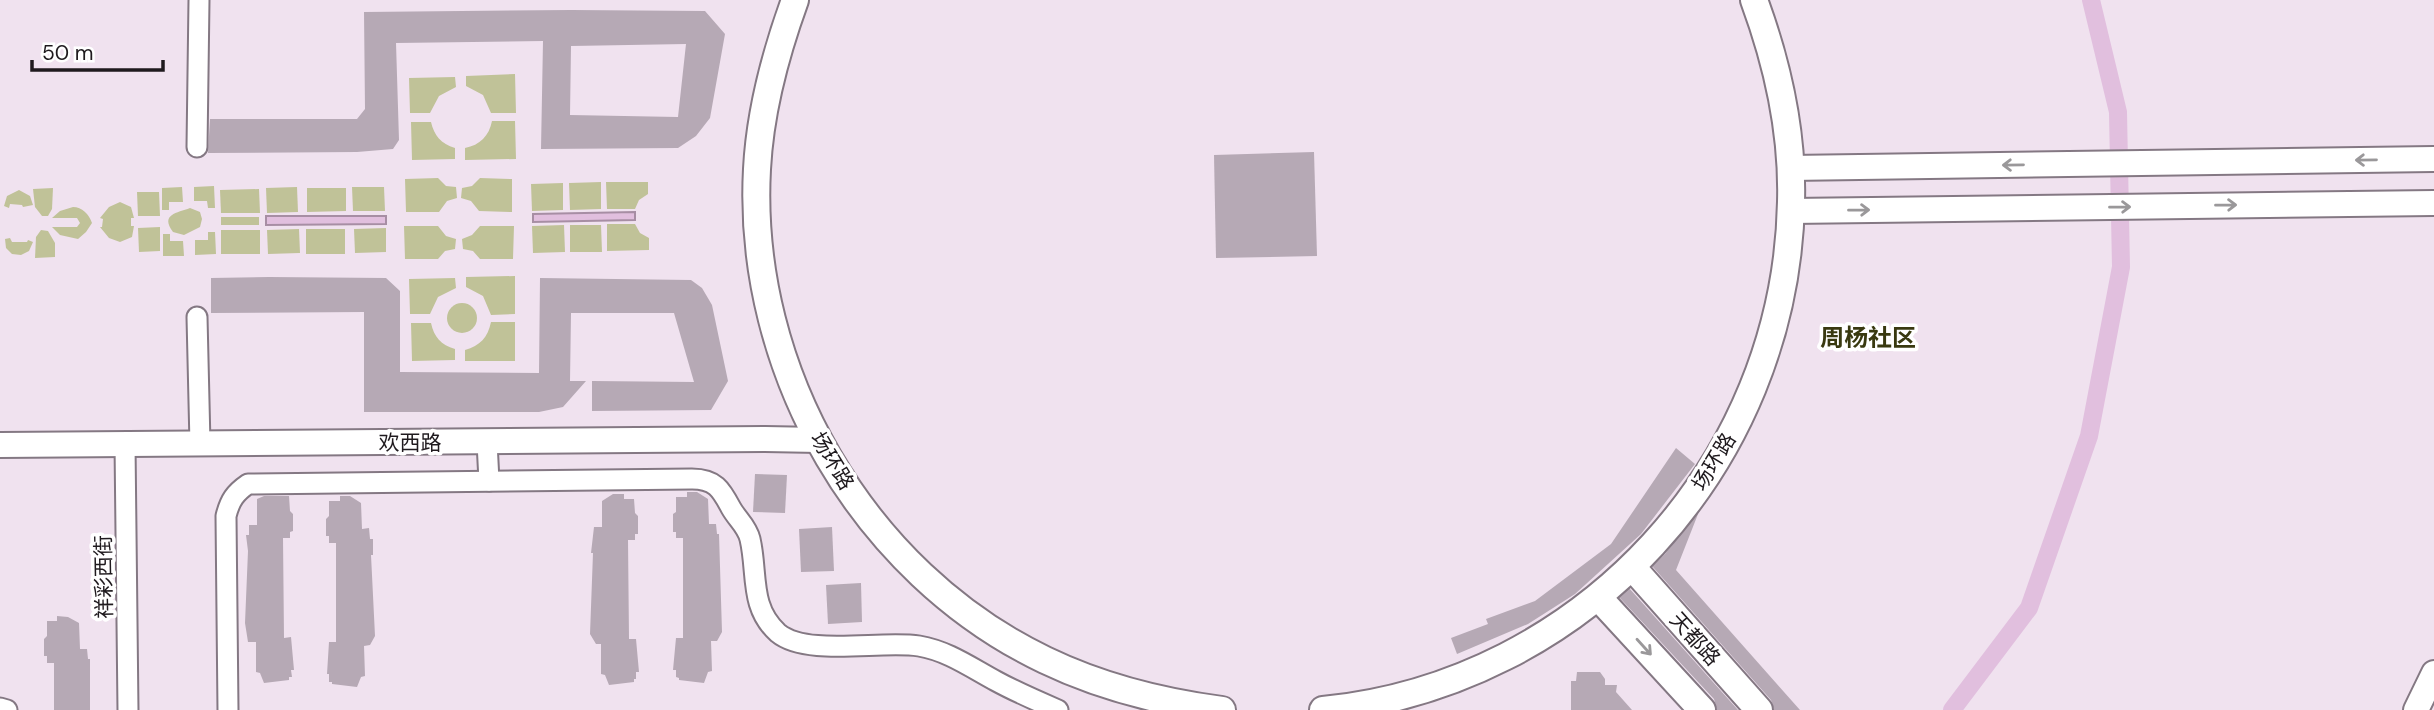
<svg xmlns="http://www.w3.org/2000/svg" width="2434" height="710" viewBox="0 0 2434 710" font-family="'DM Sans','Noto Sans SC',sans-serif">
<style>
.green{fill:#c0c298}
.water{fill:#e1bfde;stroke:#a78ea4;stroke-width:2}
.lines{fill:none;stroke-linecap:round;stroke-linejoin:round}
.canal{stroke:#e1bfde;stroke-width:18}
.building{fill:#b6a9b5;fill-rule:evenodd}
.minor-casing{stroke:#847883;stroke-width:23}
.tertiary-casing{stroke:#847883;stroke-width:28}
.secondary-casing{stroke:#847883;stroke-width:30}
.minor{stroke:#fff;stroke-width:19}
.tertiary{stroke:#fff;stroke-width:24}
.secondary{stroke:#fff;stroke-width:26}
.oneway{stroke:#9a989a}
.labels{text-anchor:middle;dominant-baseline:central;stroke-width:7;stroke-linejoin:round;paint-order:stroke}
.street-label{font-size:21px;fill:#1f1a1e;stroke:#fff}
.quarter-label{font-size:24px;font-weight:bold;fill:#393910;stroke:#fff}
</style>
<rect width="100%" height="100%" fill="#f0e2ef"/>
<g class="green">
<path d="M515,74L516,113H491L483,95L466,86V76Z"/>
<path d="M455,77L456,87L439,96L430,113H410L409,78Z"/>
<path d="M492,121H515L516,159L465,160V148C480,145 489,136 492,121Z"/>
<path d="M411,122H431C434,135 441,144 455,148V159L412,160Z"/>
<path d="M438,178L446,186L456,187L457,198L447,201L439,212H406L405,179Z"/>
<path d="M480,178L512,179V212L479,211L471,201L461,198L462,188L472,186Z"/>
<path d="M601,182V209L570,210L569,183Z"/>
<path d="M606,182H648V194L639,200L635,209H607Z"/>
<path d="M563,183V210L532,211L531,184Z"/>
<path d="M214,186L215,208H208L207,201H194V187Z"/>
<path d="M182,187L183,202H169V210H162V188Z"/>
<path d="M297,187L298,212L267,213L266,188Z"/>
<path d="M352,187H384L385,211H353Z"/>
<path d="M53,188L52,209L48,216H42L35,207L33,189Z"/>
<path d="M307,188H346V211L307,212Z"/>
<path d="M259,189L260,213H221L220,190Z"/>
<path d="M19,190L30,196L33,205L23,207L22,205L10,204L9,208L4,206L7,196Z"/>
<path d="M137,192H159L160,216H138Z"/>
<path d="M120,202L131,207L134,218H131V226H134L132,237L120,242L109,238L100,227H102L103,219L100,218L109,207Z"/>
<path d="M73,207C82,207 89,214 92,223L86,232L78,239L60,235L52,227H77L80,223L77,218H52L60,211Z"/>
<path d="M190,208L200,212L202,219L200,227L184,235L173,232C160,214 177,213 190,208Z"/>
<rect x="221" y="217" width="38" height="8"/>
<path d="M607,224H635L640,233L649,238V250L607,251Z"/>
<path d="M564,225L565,252L533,253L532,226Z"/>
<path d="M570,225H601L602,252H570Z"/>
<path d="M404,226H438L446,236L456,239L455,249L445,251L438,259H405Z"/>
<path d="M480,226H514L513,259H480L473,251L463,249L462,239L472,235Z"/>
<path d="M160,227V251L139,252L138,228Z"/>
<path d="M386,228V252L355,253L354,229Z"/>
<path d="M299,229L300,253L268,254L267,230Z"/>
<rect x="306" y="229" width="39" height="25"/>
<path d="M41,230L48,231L55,243V257L35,258L36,237Z"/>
<rect x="221" y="230" width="39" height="24"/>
<path d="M208,232H215L216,254L195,255V240H208Z"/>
<path d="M163,234H170V241H183L184,256H163Z"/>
<path d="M10,238L12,242H27L28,240L33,242L29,251L21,255L12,254L6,248L5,239Z"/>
<path d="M515,276V314L491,315L483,296L466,287V277Z"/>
<path d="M455,278L456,288L438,297L430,314H410L409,279Z"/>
<circle cx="462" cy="318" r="15"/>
<path d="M491,322H515V361H465V350C480,346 488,337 491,322Z"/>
<path d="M411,323H431C434,337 441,345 455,349V360L412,361Z"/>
</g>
<g class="water">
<path d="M635,212V220L533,222V214Z"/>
<path d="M266,216H386V224L266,225Z"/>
</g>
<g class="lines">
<path class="canal" d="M1952,710L2029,608L2089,436L2121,267L2118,112L2091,0"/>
</g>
<g class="building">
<path d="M571,10L705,11L725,34L710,118L696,136L678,148L541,149L543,41L396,43L399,140L393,149L357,152L208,153L210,119H357L365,109L364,12ZM686,44L678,117L570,115L571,46Z"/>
<path d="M1314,152L1317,256L1216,258L1214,155Z"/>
<path d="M269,277L386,278L400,291V372L539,373L540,278L691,280L702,288L712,305L728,381L711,410L592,411V381L694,382L674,313H571L570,381H586L563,407L539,412H364V312L211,313V278Z"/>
<path d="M1676,448L1695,464L1641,534L1575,594L1528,624L1457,654L1451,638L1488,624L1486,619L1535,601L1611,544Z"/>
<path d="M755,474L787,475L785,513L753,512Z"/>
<path d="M687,492H697L708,499L709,524H716L717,534H719L722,632L717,641H711L712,671L708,672L704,683L679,680V678L676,677V670H673L676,638H683V538H676V532H673V514L676,512V497H687Z"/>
<path d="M613,494H624V499H634L635,513L638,516V534H635V540H628L629,639H636L639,672H636V679H634V682L609,685L605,675L601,674V644H596L590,634L593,553H591L594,527H602V501Z"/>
<path d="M264,496H289L290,511L293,514V531L290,532V538H283L284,638L291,637L294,670H291L292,677H289V680L264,683L260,673L256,672V642H248L245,623L248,551L246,535H249V525H257V499Z"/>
<path d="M340,496H350L361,503L362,529L369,528L370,539H373V555H371L375,636L370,645L364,646L365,676L361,677L357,687L332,684V682H329V674H327L329,642H336V543H329V536H326V519L329,516V501H340Z"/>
<path d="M1700,509L1676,570L1800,710H1774L1771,700L1652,566L1665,554Z"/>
<path d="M832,527L834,571L801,572L799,529Z"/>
<path d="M861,583L862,622L828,624L826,585Z"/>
<path d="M1629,588L1738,710H1717L1714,699L1619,597Z"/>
<path d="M57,616L68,617L79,623L80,649H87L88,659H90V710H54V663H47V656H44V639L47,636V621H57Z"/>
<path d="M1577,672H1600L1605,679V685H1617L1616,692L1632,710H1571V681H1576Z"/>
</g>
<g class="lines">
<defs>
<g id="minor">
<path d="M197,147L199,0"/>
<path d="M197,317L200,444"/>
<path d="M487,442L489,481"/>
<path d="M125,444L128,710"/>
<path d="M0,708L7,710"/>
<path d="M228,710L226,516C230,500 235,493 248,484L692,479C715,479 721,489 731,508C737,519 747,526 750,539C758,573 749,607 778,633C807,657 881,640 919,646C948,651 970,667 996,681C1016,692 1037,701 1058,710"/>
</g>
<g id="tertiary">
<path d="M1790,168L2434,159"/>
<path d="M1791,211L2434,203"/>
<path d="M0,445L765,439L819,440"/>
<path d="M2416,710L2434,673"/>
</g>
<g id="secondary">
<path d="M795,0C775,55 760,110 757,169C746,371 863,573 1045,660C1101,687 1161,702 1222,710"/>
<path d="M1632,567L1759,710"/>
<path d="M1598,597L1702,710"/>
<path d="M1323,710C1584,684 1786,464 1791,202C1793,132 1778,65 1754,0"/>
</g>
</defs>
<use href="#minor" class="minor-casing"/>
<use href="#tertiary" class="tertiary-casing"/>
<use href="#secondary" class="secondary-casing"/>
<use href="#minor" class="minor"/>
<use href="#tertiary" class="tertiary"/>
<use href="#secondary" class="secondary"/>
</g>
<defs><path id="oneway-shaft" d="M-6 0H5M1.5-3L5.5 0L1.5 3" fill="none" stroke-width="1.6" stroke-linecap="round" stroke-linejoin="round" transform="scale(1.75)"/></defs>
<g class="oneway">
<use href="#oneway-shaft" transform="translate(2366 160) rotate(179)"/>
<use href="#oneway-shaft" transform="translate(2013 165) rotate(179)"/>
<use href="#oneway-shaft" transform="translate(2226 205) rotate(-1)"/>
<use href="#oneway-shaft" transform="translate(2120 207) rotate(-1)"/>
<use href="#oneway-shaft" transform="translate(1859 210) rotate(-1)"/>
<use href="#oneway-shaft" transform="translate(1644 647) rotate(48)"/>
</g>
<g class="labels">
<g class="street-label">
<text x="410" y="443">欢西路</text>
<text transform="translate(832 461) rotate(59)">场环路</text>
<text transform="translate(1714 462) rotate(-59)">场环路</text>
<text transform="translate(104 577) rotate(-91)">祥彩西街</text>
<text transform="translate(1695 639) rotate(48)">天都路</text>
</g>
<g class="quarter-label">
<text x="1868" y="337">周杨社区</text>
</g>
</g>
<path d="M32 60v10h131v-10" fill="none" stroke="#1f1a1e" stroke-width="3.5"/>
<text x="42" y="60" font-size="21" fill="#1f1a1e" stroke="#ffffff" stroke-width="5" paint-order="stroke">50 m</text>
</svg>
